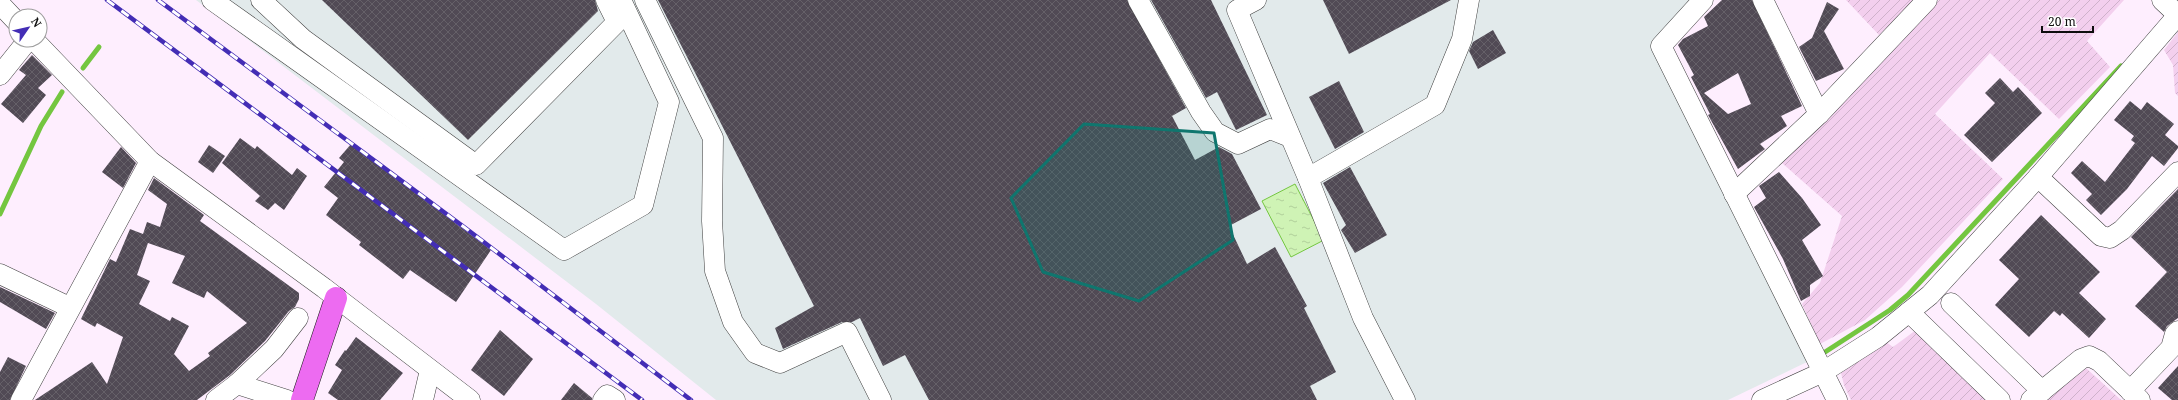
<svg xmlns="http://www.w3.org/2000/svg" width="2178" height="400" viewBox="0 0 2178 400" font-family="'Noto Serif',serif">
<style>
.industrial{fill:#e2eaeb}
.farmland{fill:url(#farmland-furrows)}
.water{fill:url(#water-ripples);stroke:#74c640}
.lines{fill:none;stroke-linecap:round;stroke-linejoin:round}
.stream{stroke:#74c640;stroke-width:5}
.building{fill:url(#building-cross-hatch);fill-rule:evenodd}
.minor-casing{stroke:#404040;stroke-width:21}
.major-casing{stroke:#1e1e1e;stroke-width:23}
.minor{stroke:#fff;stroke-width:20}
.major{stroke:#ed6bf1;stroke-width:22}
.rail-casing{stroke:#432db5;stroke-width:4.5}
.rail{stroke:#fff;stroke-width:3;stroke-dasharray:9;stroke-linecap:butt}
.marked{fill:#0f766e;fill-opacity:0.2;stroke:#0f766e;stroke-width:3;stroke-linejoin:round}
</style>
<defs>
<pattern id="farmland-furrows" width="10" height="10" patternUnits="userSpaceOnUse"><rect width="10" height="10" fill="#f3cfee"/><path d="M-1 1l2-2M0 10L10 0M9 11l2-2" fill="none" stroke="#cfb1cb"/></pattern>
<pattern id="water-ripples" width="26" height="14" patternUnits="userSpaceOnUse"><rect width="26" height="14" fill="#cff3b5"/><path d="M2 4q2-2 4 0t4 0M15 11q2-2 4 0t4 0" fill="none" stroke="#b1cf9a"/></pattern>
<pattern id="building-cross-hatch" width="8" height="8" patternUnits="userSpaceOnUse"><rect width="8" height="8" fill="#514a55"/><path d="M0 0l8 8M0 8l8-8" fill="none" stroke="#656068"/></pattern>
</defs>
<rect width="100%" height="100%" fill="#feeefe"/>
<path class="industrial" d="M196,0H1692L1655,43L1809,361L1728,400H716L596,304Z"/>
<g class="farmland">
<path d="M1846,0H1913L1879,35Z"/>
<path d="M1939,0H2124L2087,41L2110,67L2059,119L1990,53L1935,114L2003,179L1902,287L1865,320L1820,344L1802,304L1820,283L1842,216L1782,163Z"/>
<path d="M2178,32V96L2175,93L2173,65L2164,50Z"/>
<path d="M1916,330L1986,400H1851L1844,385L1841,373L1886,342L1893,347Z"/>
<path d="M2086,368L2121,400H2047L2056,392Z"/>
</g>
<path class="water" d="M1295,184L1324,240L1291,257L1262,201Z"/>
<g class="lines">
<g class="stream">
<path d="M83,68L99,47"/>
<path d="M0,214L41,126L62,92"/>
<path d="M1822,354L1890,310L1908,295L2121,66"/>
</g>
</g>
<g class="building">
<path d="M322,0H595L598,11L468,140Z"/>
<path d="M658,0H1127L1186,108L1172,116L1195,160L1219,147L1232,154L1261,209L1229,226L1247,264L1275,247L1307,306L1304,308L1336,372L1310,386L1317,400H929L905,355L883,366L860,318L852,322H842L783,349L775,328L814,306Z"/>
<path d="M1151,0H1211L1267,115L1236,130L1217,92L1206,98Z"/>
<path d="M1323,0H1451L1349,54Z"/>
<path d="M1722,0H1752L1802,106L1781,116L1787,126L1760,144L1765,149L1738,169L1708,115L1710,114L1691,77L1694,75L1678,45L1683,39L1708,26L1704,17ZM1738,73L1751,104L1728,114L1704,93Z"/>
<path d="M1827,2L1839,9L1824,31L1844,69L1816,81L1799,47L1812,38Z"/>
<path d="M1493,30L1506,53L1478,69L1469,51L1473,42Z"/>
<path d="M32,55L52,75L38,88L46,95L23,123L1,104L26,75L19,70Z"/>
<path d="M2000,78L2013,92L2018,87L2042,113L1992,162L1964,135L1995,103L1985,93Z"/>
<path d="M1339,81L1364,132L1335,149L1309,97Z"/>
<path d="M2130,101L2141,110L2147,102L2174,124L2165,135L2178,146V148L2164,166L2152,156L2127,189L2101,215L2086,200L2092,194L2071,173L2082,161L2105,182L2135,143L2131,140L2134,136L2114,120Z"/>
<path d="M240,138L255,149L257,146L292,175L297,168L307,176L284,210L275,203L268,210L255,201L260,196L222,163Z"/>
<path d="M351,144L491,250L456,302L410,270L403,279L359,245L361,242L326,215L338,198L324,187L344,162L339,158Z"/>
<path d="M209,145L225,156L213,173L198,162Z"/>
<path d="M121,147L136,163L123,188L102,172Z"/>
<path d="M1350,167L1387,235L1355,253L1341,230L1346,225L1323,183Z"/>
<path d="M1779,172L1802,198L1821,225L1802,240L1823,276L1810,285V296L1801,301L1783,259L1754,207L1766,198L1759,186Z"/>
<path d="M154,178L204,215L200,221L299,293V299L295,307L289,311L265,341L230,375L197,400H35L92,362L107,384L123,337L97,323L95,327L81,319L110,259L116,262L130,229L143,234L147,222L160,227L167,204L148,190ZM148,243L185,256L172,283L204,298L207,291L247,323L208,353L210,356L189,371L174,354L189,326L172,317L170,321L139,304L150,281L137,275Z"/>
<path d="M2178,189V318L2167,326L2164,332L2135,306L2167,272L2131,237Z"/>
<path d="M2041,215L2100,272L2079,293L2106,319L2089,338L2062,313L2060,316L2054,311L2029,337L1995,305L2019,279L1999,260Z"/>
<path d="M0,287L55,313L46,329L0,302Z"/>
<path d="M500,330L533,359L504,396L471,370Z"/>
<path d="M356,337L403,373L380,400H338L328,393L342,370L335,365L345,350L346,351Z"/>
<path d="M8,357L26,366L10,400H0V372Z"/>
<path d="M2178,366V400H2172L2158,388Z"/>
<path d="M574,383L592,398V400H561Z"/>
</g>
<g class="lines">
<defs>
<g id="minor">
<path d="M212,0L564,250L643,205L669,102L621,0"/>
<path d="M261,0L303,39L476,165L617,22L606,0"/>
<path d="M645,0L713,138L712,221L715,271L733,322L755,353L780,363L847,332L881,400"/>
<path d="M1138,0L1201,112L1215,132L1238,144L1270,129L1290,137"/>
<path d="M1256,0L1237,10L1308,178"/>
<path d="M1703,0L1661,46L1837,400"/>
<path d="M1763,0L1819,114"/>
<path d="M2162,0L2178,15"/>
<path d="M0,4L16,21"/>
<path d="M34,40L150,161L324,288L470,400"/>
<path d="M0,75L28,40"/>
<path d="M2038,177L2101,236L2110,238L2122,230L2178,172"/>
<path d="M1734,194L1819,114L1927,0"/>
<path d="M0,274L69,307"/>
<path d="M1951,303L2042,391"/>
<path d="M1909,312L2000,400"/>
<path d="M237,384L274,349L298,318"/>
<path d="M2130,391L2171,348L2175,334L2178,331"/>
<path d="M21,400L150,161"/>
<path d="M216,400L237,384L287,400"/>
<path d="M423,400L430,370"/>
<path d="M603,400L607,395L615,400"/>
<path d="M1405,400L1363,318L1308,178L1435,105L1462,39L1469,0"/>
<path d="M1762,400L1823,372L1878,337L1930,295L2038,177L2178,15"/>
<path d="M2031,400L2081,359L2089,356L2099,361L2140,400"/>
</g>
<path id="major" d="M302,400L336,298"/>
</defs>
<use href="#minor" class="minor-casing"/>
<use href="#major" class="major-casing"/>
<use href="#minor" class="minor"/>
<use href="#major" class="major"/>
<defs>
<g id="rail">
<path d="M107,0L642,400"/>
<path d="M158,0L464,227L691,400"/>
</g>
</defs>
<use href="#rail" class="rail-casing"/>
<use href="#rail" class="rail"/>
</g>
<path class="marked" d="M1084,124L1214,133L1233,240L1139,301L1043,272L1011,198Z"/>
<g transform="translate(28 28) rotate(56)"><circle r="19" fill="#ffffff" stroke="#9e9e9e"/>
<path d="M0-3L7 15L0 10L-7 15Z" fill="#432db5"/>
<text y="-6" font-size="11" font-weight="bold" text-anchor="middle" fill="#0d0d0d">N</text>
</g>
<path d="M2042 26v6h51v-6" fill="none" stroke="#0d0d0d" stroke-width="2"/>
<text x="2048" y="26" font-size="12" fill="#0d0d0d" stroke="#ffffff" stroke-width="3" paint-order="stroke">20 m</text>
</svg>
